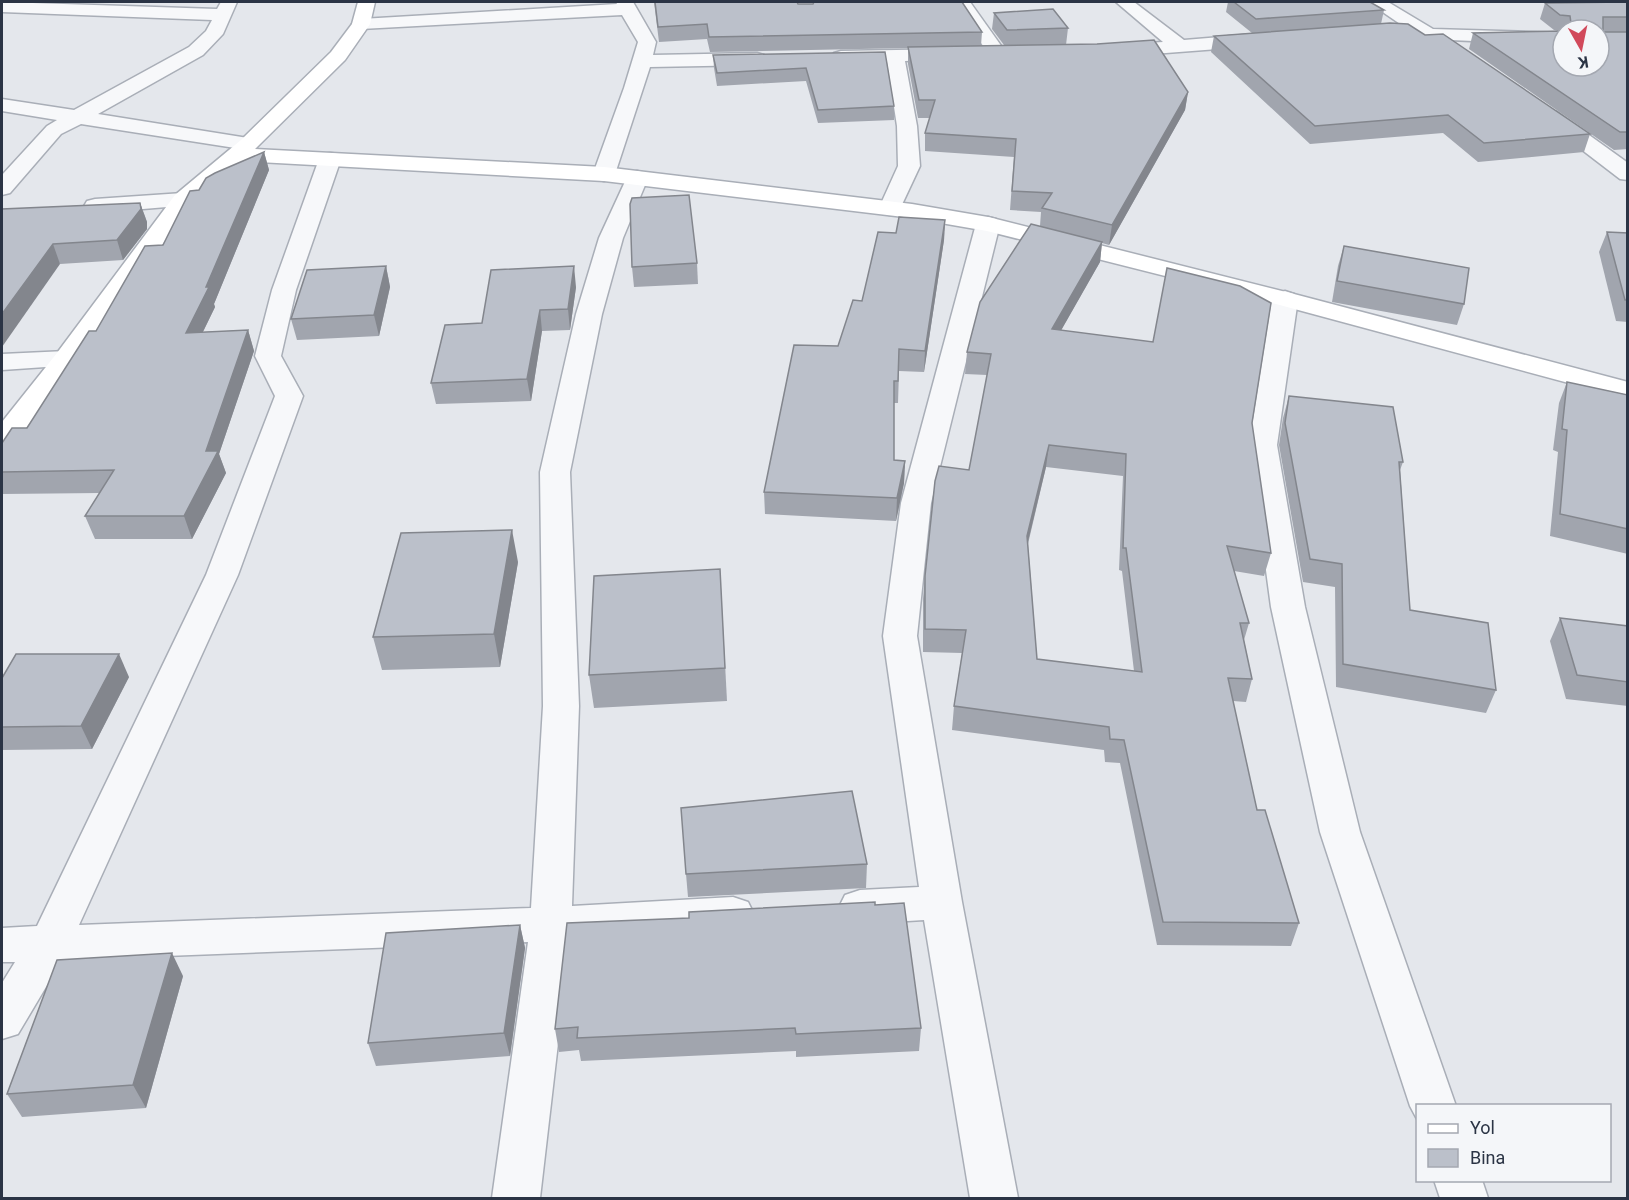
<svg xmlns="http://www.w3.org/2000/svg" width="1629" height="1200" viewBox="0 0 1629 1200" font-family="Roboto,sans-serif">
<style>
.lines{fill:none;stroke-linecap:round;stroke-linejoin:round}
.street-casing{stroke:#a9aeb7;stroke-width:3}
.secondary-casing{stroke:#a9aeb7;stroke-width:3}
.street{fill:#f7f8fa;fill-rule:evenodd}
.secondary{fill:#fff;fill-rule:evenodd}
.wall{fill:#a1a5ae;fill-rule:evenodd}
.shaded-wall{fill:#83868d}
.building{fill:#bbc0ca;stroke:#83868d;stroke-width:1.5;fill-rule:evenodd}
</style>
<rect width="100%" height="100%" fill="#e4e7ec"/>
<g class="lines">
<defs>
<g id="street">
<path d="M2,2L217,9L221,2H237L223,34L203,55L98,114L248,138L255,140L259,144L255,148L248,150L81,124L61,134L10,193L2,195V175L47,126L57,120L2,111V99L74,110L189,47L206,31L212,20L2,12Z"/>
<path d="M616,2H633L656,42L653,55L757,53L764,55L766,59L764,63L757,65L650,67L615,174L612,179L604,181L596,179L593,174L624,88L638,42L622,15L361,29L355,28L352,24L355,20L361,19L617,4Z"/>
<path d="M954,2H970L1007,54L1005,58H991Z"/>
<path d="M1116,2H1134L1184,40L1257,34L1263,36L1266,40L1263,44L1257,46L1114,57L1107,55L1105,51L1107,47L1114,45L1163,42Z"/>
<path d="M1368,2H1388L1433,29L1563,33V45L1381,37L1375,36L1372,32L1375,28H1406Z"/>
<path d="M952,49L959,51L961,55L959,59L905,61L917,126L920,166L898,213L890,215L882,213L879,208L898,166L897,126L887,62L841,63L834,61L832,57L834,53L841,51Z"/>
<path d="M1550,110L1557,112L1628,163V180L1620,179L1543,120L1540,116L1543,112Z"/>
<path d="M330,153L338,154L341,159L296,290L281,356L303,396L238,575L79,925L531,908L543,706L540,472L576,314L599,238L629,173L637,171L645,173L648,178L623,238L602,314L570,472L579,706L572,906L733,897L748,902L754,914L748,926L733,931L570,940L540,1198H492L528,942L62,960L18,1034L2,1039V983L15,962H2V928L37,926L206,575L275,396L255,356L272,290L319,159L322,154Z"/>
<path d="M183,193L191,195L194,200L191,205L95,213L87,211L84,206L87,201L95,199Z"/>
<path d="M988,217L996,219L1000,224L931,503L917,636L962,902L1018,1198H970L924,920L860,924L845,919L839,907L845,895L860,890L919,887L883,636L901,503L976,224L980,219Z"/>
<path d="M1285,291L1294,294L1298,299L1277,445L1305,607L1360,832L1456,1106H1418V1121L1410,1106L1320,832L1271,607L1249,445L1272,299L1276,294Z"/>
<path d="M66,351L75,353L79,359L75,365L2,370V354Z"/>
<path d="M1434,1180H1482L1488,1198H1440Z"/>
</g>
<path id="secondary" d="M358,2H375L370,24L345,60L255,149L604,167L912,204L988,217L1294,294L1628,382V399L1276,304L987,231L912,218L604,181L242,161L191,205L75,365L12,446L2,449V422L57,353L175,195L241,140L331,52L352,24Z"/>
</defs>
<use href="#street" class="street-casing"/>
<use href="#secondary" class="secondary-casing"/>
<use href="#street" class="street"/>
<use href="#secondary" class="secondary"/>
</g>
<g class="wall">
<path d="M654,2H797L798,4H813V2H962L982,32L981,46L1004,45L992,29L994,13L1068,28L1066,45L1188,92L1185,110L1109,245L1102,243L1100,262L1061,330L1252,423L1271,553L1264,576L1234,571L1249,623L1244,640L1252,679L1246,702L1233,701L1257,810L1299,923L1291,946L1157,945L1120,763L1105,762L1104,750L952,730L954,706L962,653L923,652V599L925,576L969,470L987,375L965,374L967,352L1040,226L1041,212L1010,210L1014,157L925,151V133L930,118H918L908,64V48L710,52L707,39L659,42ZM1046,467L1123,476L1119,570L1122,571L1134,671L1037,659L1028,544Z"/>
<path d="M1228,2H1370L1384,10L1381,24L1590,134L1584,152L1478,162L1443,133L1310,144L1211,52L1214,36L1252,33L1226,12Z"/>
<path d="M1628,2V149L1614,150L1469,49L1473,33L1559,31L1554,30L1540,19L1545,3ZM1563,30H1599L1563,66Z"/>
<path d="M885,52L894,106V120L818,123L806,81L717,86L714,68L713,55Z"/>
<path d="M264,152L269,170L214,304L215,307L203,332L248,330L254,351L219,454L226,473L192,539H95L85,516L100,493L2,494V443L27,428L96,331L163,245L199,190Z"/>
<path d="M140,203L147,222V229L123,260L60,264L2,209Z"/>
<path d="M945,220L944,240L924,372L899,371L898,403H894V460L905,461L904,483L896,521L765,514L764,492L896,233Z"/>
<path d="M1607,232L1628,233V322L1616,321L1599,252Z"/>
<path d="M1344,246L1464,304L1457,325L1332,302L1338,266Z"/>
<path d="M697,263L698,284L634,287L632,267Z"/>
<path d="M386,266L390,287L379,336L297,340L291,319Z"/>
<path d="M576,287L570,330L542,331L531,401L436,404L431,383L482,323Z"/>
<path d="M1567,382L1628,395V554L1550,536L1558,452L1553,450L1559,403Z"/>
<path d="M1289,396L1403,462L1400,470L1410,610L1496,690L1486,713L1336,687L1335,587L1303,582L1279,445L1283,418Z"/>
<path d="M518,562L500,667L382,670L373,637Z"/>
<path d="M720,569L727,701L594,708L589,675Z"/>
<path d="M1560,618L1628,626V706L1566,699L1550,641Z"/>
<path d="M129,677L92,749L2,750V678Z"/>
<path d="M867,864L866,888L688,897L686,874Z"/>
<path d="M567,923L921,1028L919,1051L796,1057V1051L581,1061L579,1050L559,1052L555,1029Z"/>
<path d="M520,925L525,948L510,1056L376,1066L368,1043Z"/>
<path d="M183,976L146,1108L22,1117L7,1094Z"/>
</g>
<g class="shaded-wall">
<path d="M1188,92L1185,110L1109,245L1112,225Z"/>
<path d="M264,152L269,170L214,304L215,307L192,354L186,333Z"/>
<path d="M140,203L147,222V229L123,260L117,240Z"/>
<path d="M945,220L944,240L924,372L925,351Z"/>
<path d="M1102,242L1100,262L1050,350L1052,329Z"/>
<path d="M53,244L60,264L2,347V314Z"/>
<path d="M386,266L390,287L379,336L374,315Z"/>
<path d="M574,266L576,287L570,330L568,309Z"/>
<path d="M540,310L542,331L531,401L527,379Z"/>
<path d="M248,330L254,351L219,454L226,473L192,539L184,516Z"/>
<path d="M1049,445L1046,467L1024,558L1027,536Z"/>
<path d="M905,461L904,483L896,521L897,498Z"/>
<path d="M512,530L518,562L500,667L494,634Z"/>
<path d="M119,654L129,677L92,749L81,726Z"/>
<path d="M520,925L525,948L510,1056L504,1033Z"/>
<path d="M172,953L183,976L146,1108L133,1085Z"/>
</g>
<g class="building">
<path d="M655,2H797L798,4H813L814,2H962L982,32L709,37L707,24L658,27Z"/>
<path d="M1234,2H1370L1384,10L1256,19Z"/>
<path d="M1628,2V17H1603V32H1628V132H1620L1473,33L1563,31V66H1599V30H1570L1571,28L1576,27L1571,23L1570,16L1560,15L1545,3Z"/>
<path d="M1053,9L1068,28L1007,30L994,13Z"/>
<path d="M1390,23L1408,24L1425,35L1443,34L1590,134L1484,143L1448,115L1315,126L1214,36Z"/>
<path d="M1154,40L1188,92L1112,225L1042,208L1052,193L1012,191L1016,139L925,133L935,100H919L908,47L1097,44Z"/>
<path d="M885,52L894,106L818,110L806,68L717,73L713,55Z"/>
<path d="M264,152L206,287H209L186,333L248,330L206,451H218L184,516H85L114,470L2,472V443L12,428H27L89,331H96L145,246L163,245L190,191L199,190L206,178L215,173Z"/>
<path d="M689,195L697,263L632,267L630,204L632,198Z"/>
<path d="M140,203L141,209L117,240L53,244L2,314V209Z"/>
<path d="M899,217L945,220L925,351L899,349L898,381H894V460L905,461L897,498L764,492L794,345L838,346L853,300L862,301L878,232L896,233Z"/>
<path d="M1031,224L1102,242L1052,329L1153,342L1167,268L1240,286L1271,303L1252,423L1271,553L1227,546L1249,623H1240L1252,679L1228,678L1257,810H1265L1299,923L1163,922L1124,740L1110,739L1109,727L954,706L966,630L925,629V576L935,481L939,466L969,470L991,354L967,352L980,302ZM1049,445L1126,454L1123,548H1126L1142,672L1037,659L1027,536Z"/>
<path d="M1607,232L1628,233V300H1625Z"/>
<path d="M1344,246L1469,268L1464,304L1337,281Z"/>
<path d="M386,266L374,315L291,319L307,270Z"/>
<path d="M574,266L568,309L540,310L527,379L431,383L445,325L482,323L491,270Z"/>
<path d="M1567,382L1628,395V529L1560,514L1567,430L1562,429Z"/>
<path d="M1289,396L1393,407L1403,462H1399L1410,610L1488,623L1496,690L1343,664L1342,564L1310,559L1285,423Z"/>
<path d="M512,530L494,634L373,637L401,533Z"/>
<path d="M720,569L725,668L589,675L594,576Z"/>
<path d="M1560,618L1628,626V682L1577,675Z"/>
<path d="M16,654H119L81,726L2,727V678Z"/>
<path d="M852,791L867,864L686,874L681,808Z"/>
<path d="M875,902V905L904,903L921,1028L796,1034L795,1028L577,1038L578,1027L555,1029L567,923L689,918V912Z"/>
<path d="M520,925L504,1033L368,1043L386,933Z"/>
<path d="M172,953L133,1085L7,1094L57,960Z"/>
</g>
<rect width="1629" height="1200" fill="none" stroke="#2b3445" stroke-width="6"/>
<rect x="1416" y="1104" width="195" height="78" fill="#f4f6f9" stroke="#a4a8b1" stroke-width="1.5"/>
<rect x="1428" y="1124" width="30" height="9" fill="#ffffff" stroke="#a4a8b1" stroke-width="1.5"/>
<text x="1470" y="1134" font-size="18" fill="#2b3445">Yol</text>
<rect x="1428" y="1149" width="30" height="18" fill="#bbc0ca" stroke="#a4a8b1" stroke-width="1.5"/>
<text x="1470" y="1164" font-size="18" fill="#2b3445">Bina</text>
<g transform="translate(1581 48) rotate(171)"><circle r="28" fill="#f4f6f9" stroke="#a4a8b1" stroke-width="1.5"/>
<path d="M0-4.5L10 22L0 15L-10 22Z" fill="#d1495b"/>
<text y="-9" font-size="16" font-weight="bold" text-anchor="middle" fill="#2b3445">K</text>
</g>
</svg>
